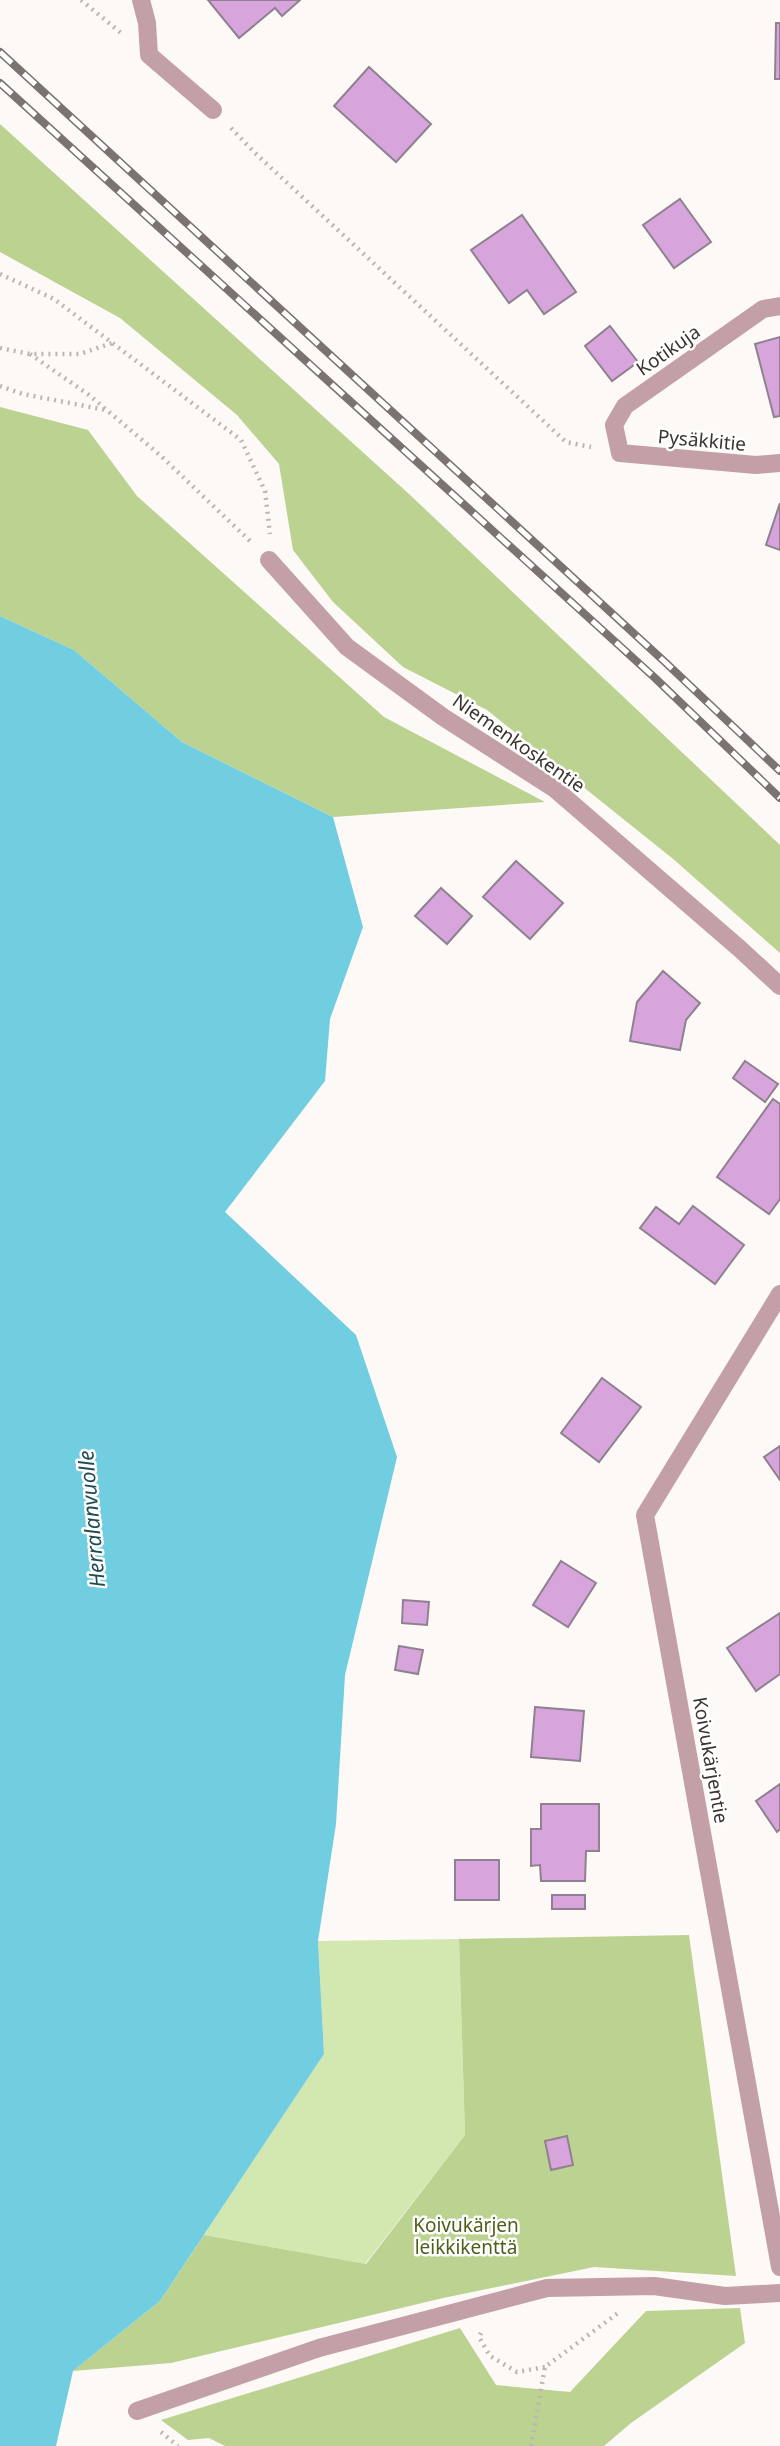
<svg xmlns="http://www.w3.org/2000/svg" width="780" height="2446" viewBox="0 0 780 2446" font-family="'Noto Sans',sans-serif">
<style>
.green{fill:#d3e7b1}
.forest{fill:#bbd290}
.water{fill:#71cee0}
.building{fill:#d7a5db;stroke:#8f8190;stroke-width:2}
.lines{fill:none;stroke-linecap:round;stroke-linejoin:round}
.path{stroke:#bcb6b3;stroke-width:4.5;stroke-dasharray:2 5;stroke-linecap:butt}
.lane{stroke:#c3a0a6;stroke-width:18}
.street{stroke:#c3a0a6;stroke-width:18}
.rail-casing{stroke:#7a736f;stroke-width:8}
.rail{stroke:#fff;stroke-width:5;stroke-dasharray:16;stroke-linecap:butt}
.labels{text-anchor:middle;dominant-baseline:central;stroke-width:5;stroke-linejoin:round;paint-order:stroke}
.street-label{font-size:19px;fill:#3c342f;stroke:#fff}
.park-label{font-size:19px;fill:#4c601a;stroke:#fff}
.water-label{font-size:21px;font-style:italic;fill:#214b53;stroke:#fff}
</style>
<rect width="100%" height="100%" fill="#fdf9f6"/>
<path class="green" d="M459,1939L465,2135L365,2264L204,2235L324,2054L318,1941Z"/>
<g class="forest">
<path d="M0,124L409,494L780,845V953L672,858L487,710L403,667L333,602L293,550L279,464L237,415L120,318L0,252Z"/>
<path d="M0,407L88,430L137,496L384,717L545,802L333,817L182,742L74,650L0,616Z"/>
<path d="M689,1935L736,2276L594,2267L443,2298L171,2363L73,2371L160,2301L204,2235L366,2264L465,2135L459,1939Z"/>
<path d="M740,2308L745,2343L631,2423L604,2446H225L209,2438L188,2440L161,2420L460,2328L496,2385L570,2392L646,2311Z"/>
</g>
<path class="water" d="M0,616L74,650L182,742L333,817L363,927L330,1019L325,1081L225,1212L356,1335L397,1457L345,1675L336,1824L318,1941L324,2054L160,2301L73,2371L56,2446H0Z"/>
<g class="building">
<path d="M208,0H300L282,16L275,8L239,38Z"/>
<path d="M776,23H780V79H775Z"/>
<path d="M369,67L431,124L396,162L334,106Z"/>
<path d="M680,199L711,242L674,268L643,225Z"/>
<path d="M522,215L576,292L544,314L527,290L509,303L471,250Z"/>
<path d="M610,326L638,362L612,381L585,346Z"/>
<path d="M780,337V416L774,417L755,344Z"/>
<path d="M780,503V550L766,545Z"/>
<path d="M516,861L563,903L530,939L483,897Z"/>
<path d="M441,888L472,916L447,944L415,916Z"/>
<path d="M663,971L700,1003L686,1020L680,1050L630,1041L637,1002Z"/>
<path d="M745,1061L778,1084L765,1102L733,1078Z"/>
<path d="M773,1099L780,1104V1199L769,1214L717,1177Z"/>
<path d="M693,1206L744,1245L715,1284L640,1228L656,1207L679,1224Z"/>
<path d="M602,1378L641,1407L599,1462L561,1433Z"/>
<path d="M780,1446V1480L764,1457Z"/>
<path d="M561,1561L596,1583L568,1627L533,1605Z"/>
<path d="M403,1600L429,1602L427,1625L402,1623Z"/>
<path d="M780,1613V1674L756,1691L727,1648Z"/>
<path d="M399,1646L423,1650L418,1674L395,1670Z"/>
<path d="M535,1707L584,1711L580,1761L531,1757Z"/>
<path d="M780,1784V1829L777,1832L756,1801Z"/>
<path d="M541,1804H599V1851H586L585,1881H541L540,1865L531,1866V1829H541Z"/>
<rect x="455" y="1860" width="44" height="40"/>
<rect x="552" y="1895" width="33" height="14"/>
<path d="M567,2136L573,2165L551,2170L545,2141Z"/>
</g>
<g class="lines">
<g class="path">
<path d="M81,0L121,33"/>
<path d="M231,128L255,153L566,442L591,447"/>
<path d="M0,274L54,299L241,440L265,491L270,534"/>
<path d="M0,348L30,354H80L112,343"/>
<path d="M30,354L89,395L161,456L251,542"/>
<path d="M0,386L23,394L106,410"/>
<path d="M481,2333L479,2337L490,2356L517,2372L545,2367"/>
<path d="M161,2432L178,2446"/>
<path d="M531,2446L545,2367L618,2313"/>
</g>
<g class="lane">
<path d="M141,0L147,23L149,55L213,110"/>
<path d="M137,2411L319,2348L547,2288L654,2286L725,2296L780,2293"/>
</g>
<g class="street">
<path d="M780,306L763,309L625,406L614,425L620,453L756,465L780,463"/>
<path d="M269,560L347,647L443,717L555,789L740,949L780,986"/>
<path d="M780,1294L645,1515L780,2267"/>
</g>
<defs>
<g id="rail">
<path d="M0,52L666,663L780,771"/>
<path d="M0,83L655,678L780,798"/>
</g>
</defs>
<use href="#rail" class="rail-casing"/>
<use href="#rail" class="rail"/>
</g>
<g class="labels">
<g class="street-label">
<text transform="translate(668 350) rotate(-35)">Kotikuja</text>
<text transform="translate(702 440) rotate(5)">Pysäkkitie</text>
<text transform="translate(519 743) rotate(35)">Niemenkoskentie</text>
<text transform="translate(711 1760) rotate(80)">Koivukärjentie</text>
</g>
<g class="park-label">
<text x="466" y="2225">Koivukärjen<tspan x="466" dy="22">leikkikenttä</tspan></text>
</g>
<g class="water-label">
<text transform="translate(91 1519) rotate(-95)">Herralanvuolle</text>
</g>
</g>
</svg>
